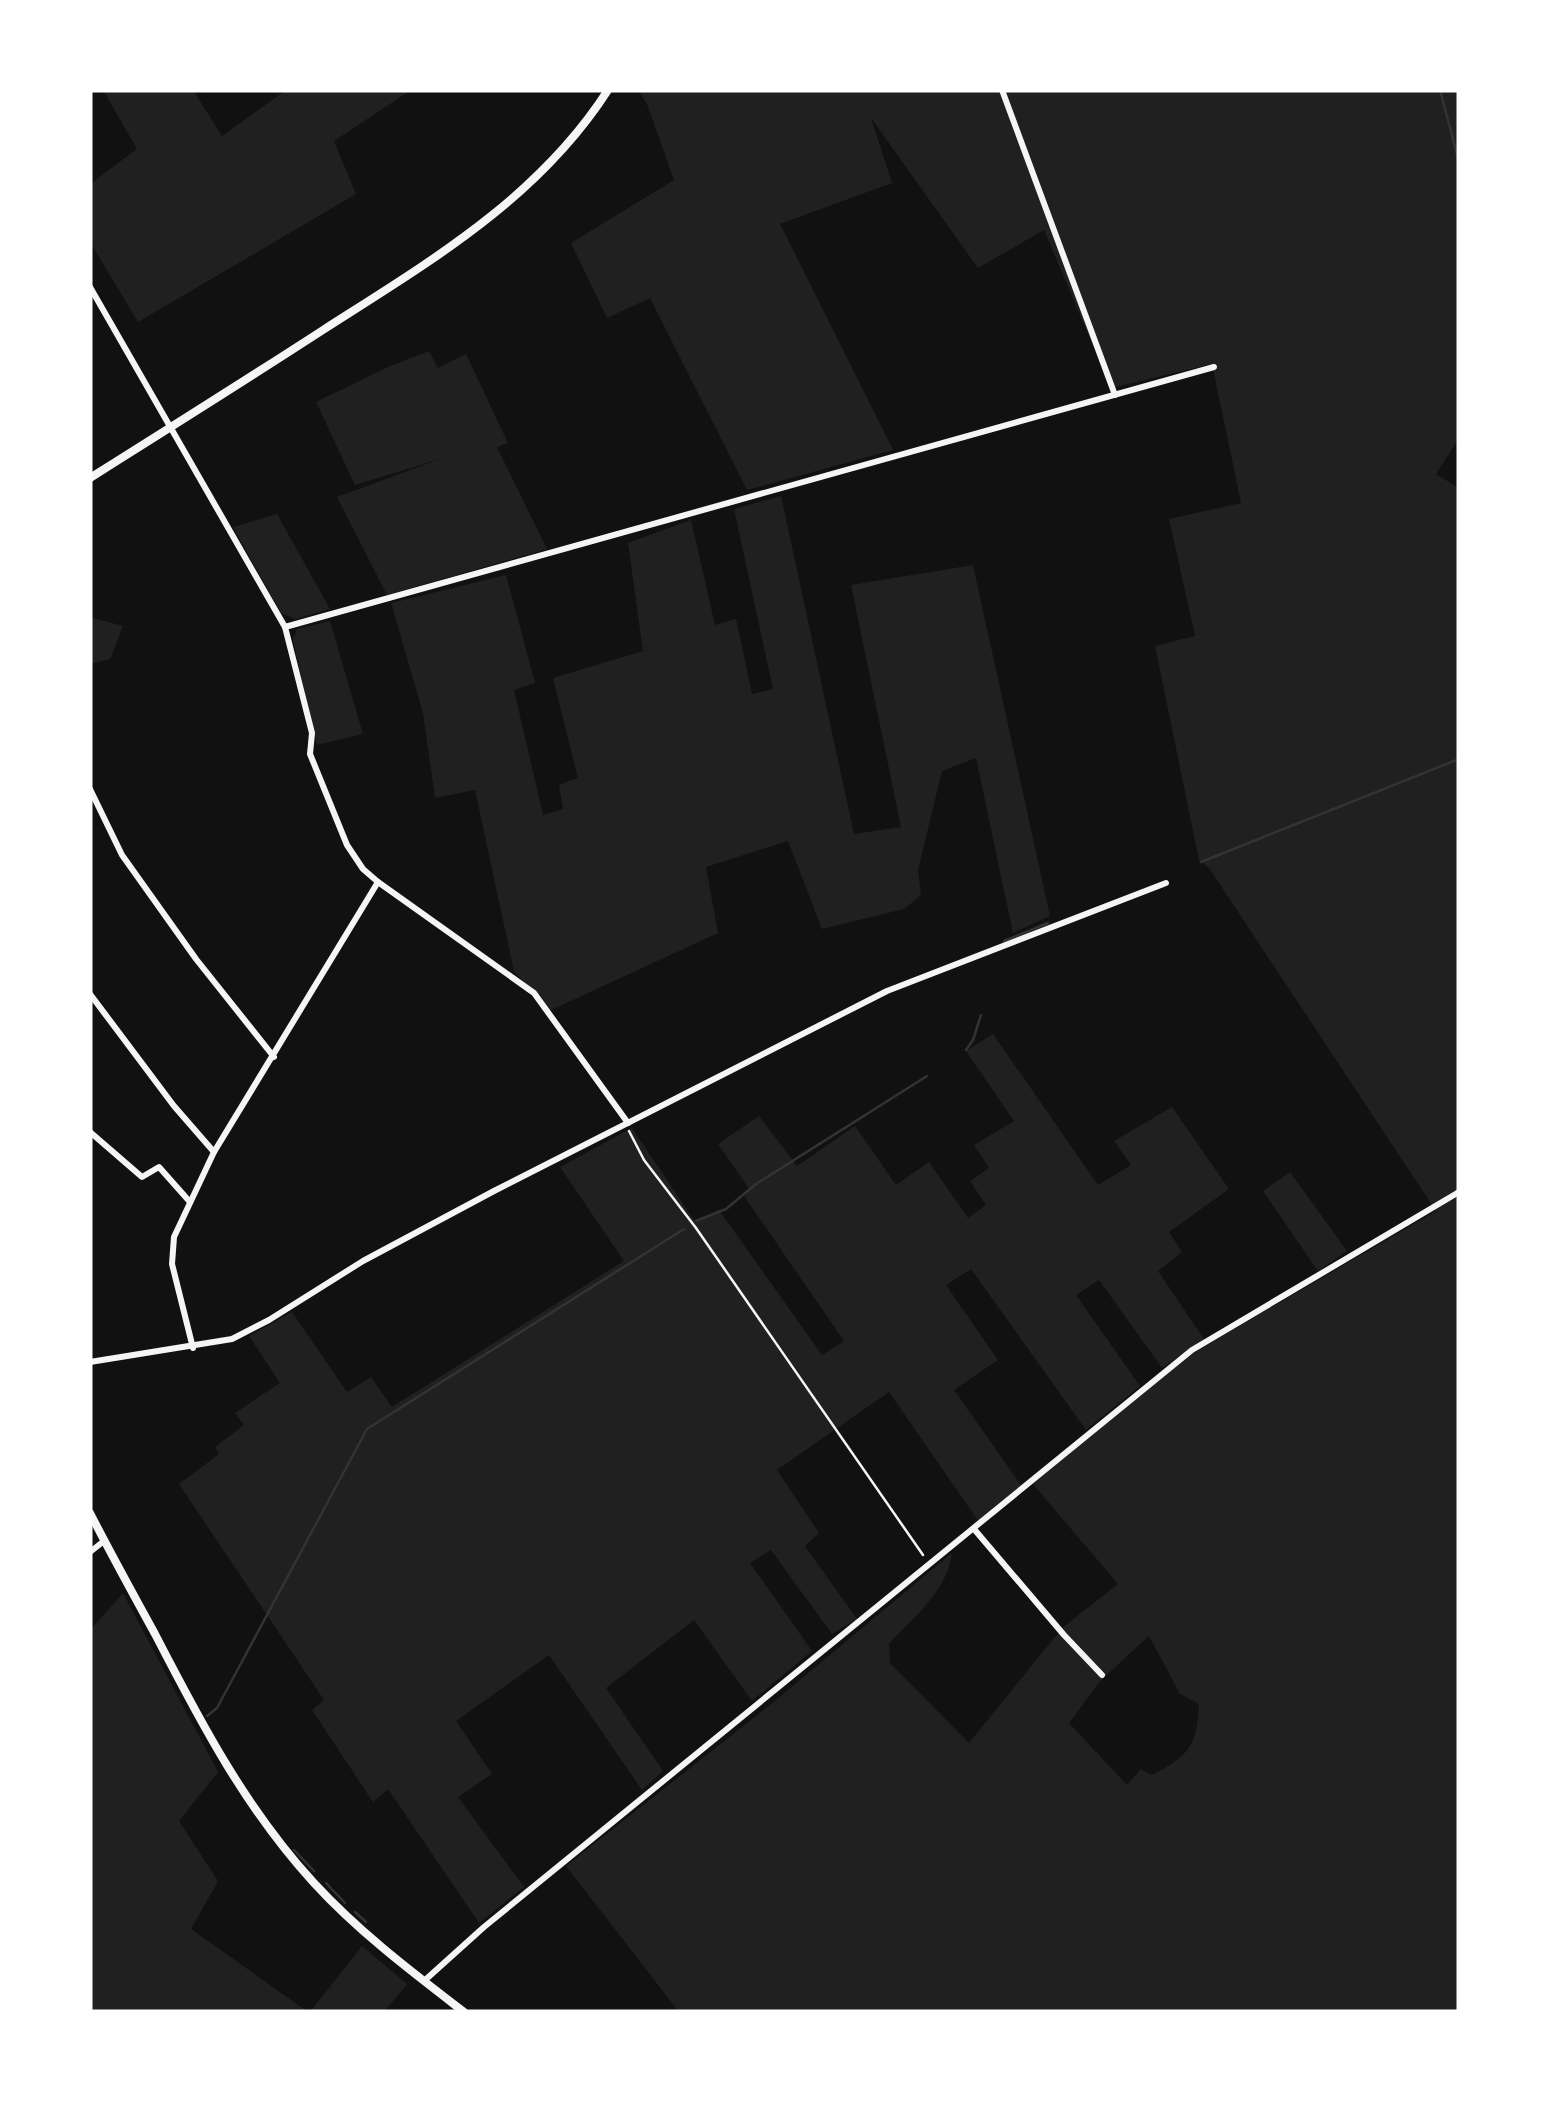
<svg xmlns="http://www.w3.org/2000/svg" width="1549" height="2102" viewBox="0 0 1549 2102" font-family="Figtree,sans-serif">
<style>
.green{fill:#202020;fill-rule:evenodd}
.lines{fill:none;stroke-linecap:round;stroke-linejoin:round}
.stream{stroke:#333;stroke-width:2.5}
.path{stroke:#f5f5f5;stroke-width:2.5}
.minor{stroke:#f5f5f5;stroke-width:6}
.tertiary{stroke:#f5f5f5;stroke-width:8}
</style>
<rect width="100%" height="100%" fill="#111"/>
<g class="green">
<path d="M103,90H193L222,136L286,90H411L334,141L356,194L138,322L90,242V184L137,149Z"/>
<path d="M638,90H1459V438L1436,474L1459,488V2012H679L566,1866L770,1705L952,1553C948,1590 913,1618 889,1644L890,1663L969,1743L1062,1628L1118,1584L1032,1483L1192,1354L1436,1211L1209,868L1199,860L1155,646L1195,636L1169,519L1241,503L1212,364L1111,388L1044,230L978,268L871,118L892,183L780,224L893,450L747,490L650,298L607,318L571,243L674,180L647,104ZM1149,1636L1180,1694L1199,1704C1197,1745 1189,1757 1151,1775L1141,1769L1127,1785L1069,1723L1101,1680Z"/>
<path d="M429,351L438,368L466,354L508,443L497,447L547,549L387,595L337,497L440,459L355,485L316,402L390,366Z"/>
<path d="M781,496L854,834L901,827L851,585L973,565L1050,916L1013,933L976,758L942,771L918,870L921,895L904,909L822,929L788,841L706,867L718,933L549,1011L514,971L475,790L435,798L423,713L391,603L506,575L535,683L514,690L543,815L563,809L559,785L578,778L553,678L643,651L628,543L691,520L715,625L736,619L752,694L773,689L734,509Z"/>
<path d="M277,514L330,609L295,619L281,613L233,527Z"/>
<path d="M90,617L123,626L110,659L90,664Z"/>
<path d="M330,621L363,734L317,745L293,640L297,629Z"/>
<path d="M993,1034L1098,1185L1131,1165L1114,1141L1172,1107L1229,1189L1169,1232L1182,1252L1158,1271L1204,1339L1162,1368L1099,1280L1076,1295L1140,1386L1086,1430L971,1269L946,1285L998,1360L954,1390L1021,1485L979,1522L889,1392L777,1470L819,1533L805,1546L857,1619L832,1634L771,1550L750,1563L812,1651L752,1701L694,1620L606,1688L663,1771L642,1790L549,1655L456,1721L492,1774L458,1797L524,1887L479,1923L388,1789L373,1802L312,1710L324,1700L179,1484L219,1454L215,1447L244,1425L235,1413L280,1383L249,1336L292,1312L347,1392L371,1377L392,1407L624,1261L560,1167L632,1128L696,1223L719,1210L822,1355L844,1341L744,1196L750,1190L718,1144L759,1116L797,1166L855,1126L896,1185L929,1162L968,1218L986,1205L970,1181L989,1168L974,1145L1014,1121L966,1051Z"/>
<path d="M1290,1172L1347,1251L1318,1271L1263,1191Z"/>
<path d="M123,1593L218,1772L179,1821L218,1881L191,1929L308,2012H90V1630Z"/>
<path d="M362,1946L407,1984L384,2012H310Z"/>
</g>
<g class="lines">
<g class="stream">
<path d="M1440,90L1459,162"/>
<path d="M1201,862L1459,759"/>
<path d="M1004,941L1048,923"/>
<path d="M966,1050L973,1040L981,1015"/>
<path d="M696,1221L726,1209L756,1184L927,1076"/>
<path d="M207,1716L217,1708L367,1429L684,1229"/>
<path d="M294,1850L314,1871"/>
<path d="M326,1883L345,1903"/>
<path d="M355,1912L366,1922"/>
</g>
<path class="path" d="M629,1131L644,1160L696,1228L923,1555"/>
<g class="minor">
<path d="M1002,90L1115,395"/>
<path d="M90,287L285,627L312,733L310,754L347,845L363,869L378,882L534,993L628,1123"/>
<path d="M285,627L1214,367"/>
<path d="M90,789L122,855L196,959L274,1057"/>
<path d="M90,994L174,1106L214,1152"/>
<path d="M90,1132L142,1177L159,1167L190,1202"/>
<path d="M193,1348L172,1264L174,1237L214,1152L378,882"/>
<path d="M90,1362L232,1339L269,1320L363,1261L494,1191L887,991L1166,883"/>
<path d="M974,1529L1064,1635L1102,1675"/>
<path d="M90,1552L104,1541"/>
<path d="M424,1981L484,1927L1192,1350L1459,1192"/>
</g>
<g class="tertiary">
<path d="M90,478C168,429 246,380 323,330C429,262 538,199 608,90"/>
<path d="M90,1513C111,1554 133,1594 155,1634C201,1723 246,1809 314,1883C359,1932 412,1972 464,2012"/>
</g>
</g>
<rect width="1549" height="2102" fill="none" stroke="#ffffff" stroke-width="185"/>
</svg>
